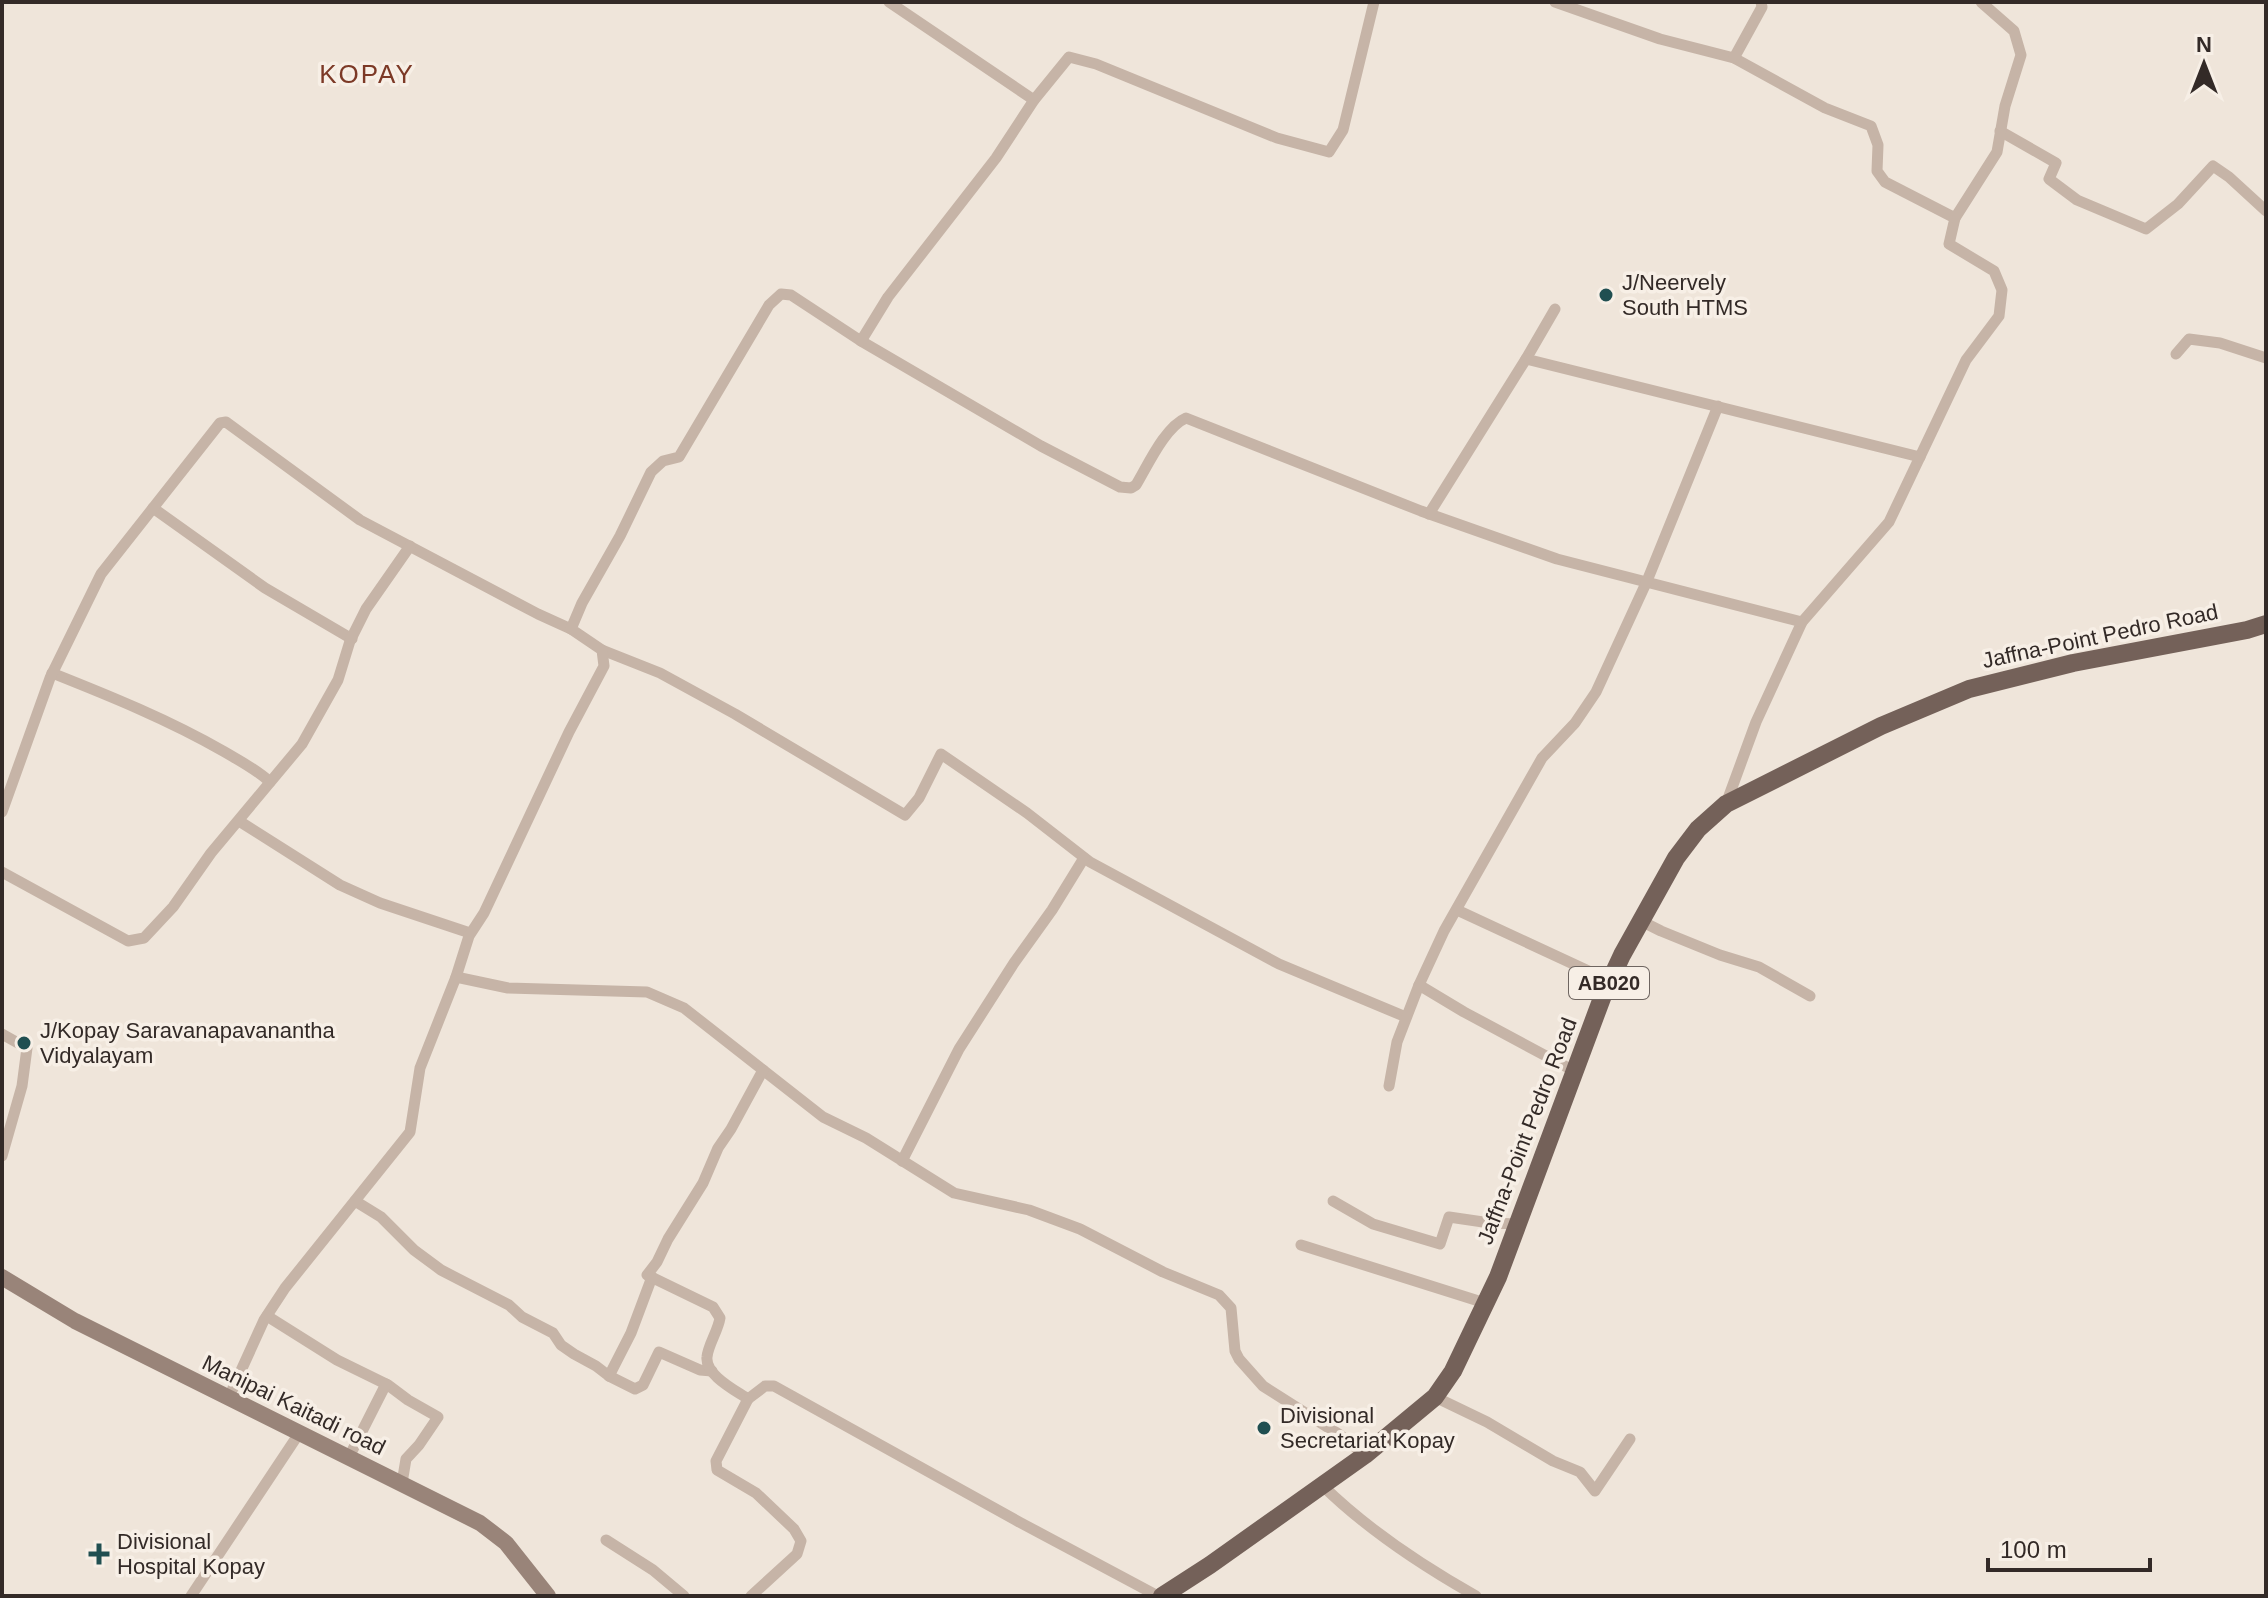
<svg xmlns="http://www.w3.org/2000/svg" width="2268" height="1598" viewBox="0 0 2268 1598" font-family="Arial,sans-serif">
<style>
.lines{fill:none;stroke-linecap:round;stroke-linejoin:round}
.minor{stroke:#c6b4a7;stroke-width:11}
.secondary{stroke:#998479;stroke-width:16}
.primary{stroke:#746159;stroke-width:18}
.poi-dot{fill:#204f51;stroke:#f7efe6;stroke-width:3}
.labels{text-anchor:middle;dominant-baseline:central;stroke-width:7;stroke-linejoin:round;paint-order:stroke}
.shield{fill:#f7efe6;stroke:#6e6560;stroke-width:2}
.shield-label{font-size:20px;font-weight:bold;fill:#332a27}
.poi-label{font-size:22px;fill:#332a27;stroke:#f7efe6;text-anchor:start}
.street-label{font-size:22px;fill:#332a27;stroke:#f7efe6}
.quarter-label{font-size:26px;letter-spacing:2px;fill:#7c3926;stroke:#f7efe6}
</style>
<rect width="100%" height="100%" fill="#efe5da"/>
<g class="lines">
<g class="minor">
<path d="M889,2L1034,100"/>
<path d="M1555,2L1660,39L1734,58L1825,108L1871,126L1878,145L1877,171L1885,182L1955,218L1949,244L1994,271L2002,290L1999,316L1966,360L1889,522L1802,622L1756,722L1726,804"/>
<path d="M1734,58L1762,7L1761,2"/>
<path d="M2000,131L2056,163L2049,179L2077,200L2146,229L2178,204L2213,166L2229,177L2266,211"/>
<path d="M1955,218L1997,152L2005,106L2021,55L2014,31L1981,2"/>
<path d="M1555,309L1526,359L1920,457"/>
<path d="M861,341L1041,446L1120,487L1131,488L1136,485C1148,465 1165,427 1186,418L1421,511L1557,559L1802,622"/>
<path d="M2176,354L2189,339L2220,343L2266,358"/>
<path d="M153,508L265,588L352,639"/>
<path d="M1429,514L1526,359"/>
<path d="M602,650L660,673L735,714L905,815L919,798L941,754L1027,813L1090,862L1279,964L1406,1017"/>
<path d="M52,673C110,696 169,720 223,751C240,761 256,769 270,782"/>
<path d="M2,812L50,678L101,574L220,423L226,422L360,520L538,614L571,629"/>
<path d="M239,821L340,885L380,903L470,933"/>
<path d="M2,872L128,941L144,938L173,907L211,853L302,744L338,680L350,641L366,609L410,546"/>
<path d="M1457,910L1610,981"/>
<path d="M1641,921L1661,931L1720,955L1759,967L1810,996"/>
<path d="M456,977L508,988L647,992L684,1008L823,1117L866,1138L954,1193L1029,1210L1080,1229L1163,1272L1219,1295L1231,1308L1235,1351L1239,1359L1263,1386L1340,1435L1365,1455"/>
<path d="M1419,985L1464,1012L1576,1072"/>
<path d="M2,1034L27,1048L22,1086L2,1156"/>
<path d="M1389,1086L1397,1042L1419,985L1444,931L1542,758L1575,723L1596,692L1647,581L1718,406"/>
<path d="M902,1161L959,1049L1014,963L1052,910L1084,858"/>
<path d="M355,1201L381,1217L414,1250L441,1270L509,1305L522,1317L553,1333L561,1345L574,1354L596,1366L609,1376L635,1389L643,1385L659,1352L700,1370L712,1371"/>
<path d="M1333,1201L1373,1224L1440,1244L1449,1217L1490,1223L1518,1224"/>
<path d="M1301,1245L1485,1303"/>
<path d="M267,1316L337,1360L388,1385L408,1400L438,1417L419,1445L406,1459L402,1483"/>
<path d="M609,1376L631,1333L652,1277"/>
<path d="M229,1397L264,1320L285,1288L410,1132L420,1068L456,977L469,936L484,913L569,732L604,666L602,650L571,629L582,603L620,536L651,472L663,461L679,457L769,305L781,294L791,295L861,341L888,297L996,158L1034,100L1069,57L1096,64L1277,138L1329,152L1343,130L1374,2"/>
<path d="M1435,1397L1487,1422L1553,1461L1580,1472L1595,1491L1630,1439"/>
<path d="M748,1399C735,1390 705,1375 707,1357C708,1345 718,1331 720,1318L713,1307L647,1275L657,1262L668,1239L703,1183L718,1148L731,1129L763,1070"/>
<path d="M349,1457L386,1384"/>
<path d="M1323,1486C1368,1530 1421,1565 1476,1596"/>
<path d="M606,1540L653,1570L684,1596"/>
<path d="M191,1596L300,1432"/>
<path d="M751,1596L797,1554L801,1541L794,1529L756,1493L717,1470L716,1461L748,1399L765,1386H774L1021,1523L1158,1596"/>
</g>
<path class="secondary" d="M2,1277L75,1321L480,1523L506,1543L548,1596"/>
<path class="primary" d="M1162,1596L1210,1565L1365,1455L1435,1397L1453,1371L1498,1277L1602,998L1622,955L1676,858L1698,829L1726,804L1881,726L1969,689L2073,663L2247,630L2266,624"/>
</g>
<g class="poi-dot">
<circle cx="1606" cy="295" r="8"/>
<circle cx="24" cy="1043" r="8"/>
<circle cx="1264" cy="1428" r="8"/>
<path d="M95 1542h8v8h8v8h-8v8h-8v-8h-8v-8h8z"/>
</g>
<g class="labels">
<rect class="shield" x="1569" y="967" width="80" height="32" rx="6"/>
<g class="shield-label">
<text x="1609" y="983">AB020</text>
</g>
<g class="poi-label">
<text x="1622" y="282">J/Neervely<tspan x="1622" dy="25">South HTMS</tspan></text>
<text x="40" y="1030">J/Kopay Saravanapavanantha<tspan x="40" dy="25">Vidyalayam</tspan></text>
<text x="1280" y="1415">Divisional<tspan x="1280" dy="25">Secretariat Kopay</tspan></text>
<text x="117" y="1541">Divisional<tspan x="117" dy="25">Hospital Kopay</tspan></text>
</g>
<g class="street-label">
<text transform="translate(2100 636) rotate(-12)">Jaffna-Point Pedro Road</text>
<text transform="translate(1527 1131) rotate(-69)">Jaffna-Point Pedro Road</text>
<text transform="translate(294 1405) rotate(26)">Manipai Kaitadi road</text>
</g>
<g class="quarter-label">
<text x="367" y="74">KOPAY</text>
</g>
</g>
<rect width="2268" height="1598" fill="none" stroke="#332a27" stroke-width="8"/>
<g transform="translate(2204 64)" stroke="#f7efe6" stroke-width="6" paint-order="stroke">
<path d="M0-6L14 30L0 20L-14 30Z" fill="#332a27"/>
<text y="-12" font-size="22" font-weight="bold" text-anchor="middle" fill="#332a27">N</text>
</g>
<path d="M1988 1558v12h162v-12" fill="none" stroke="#332a27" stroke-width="4"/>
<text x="2000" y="1558" font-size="24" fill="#332a27" stroke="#f7efe6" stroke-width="6" paint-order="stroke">100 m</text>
</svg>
